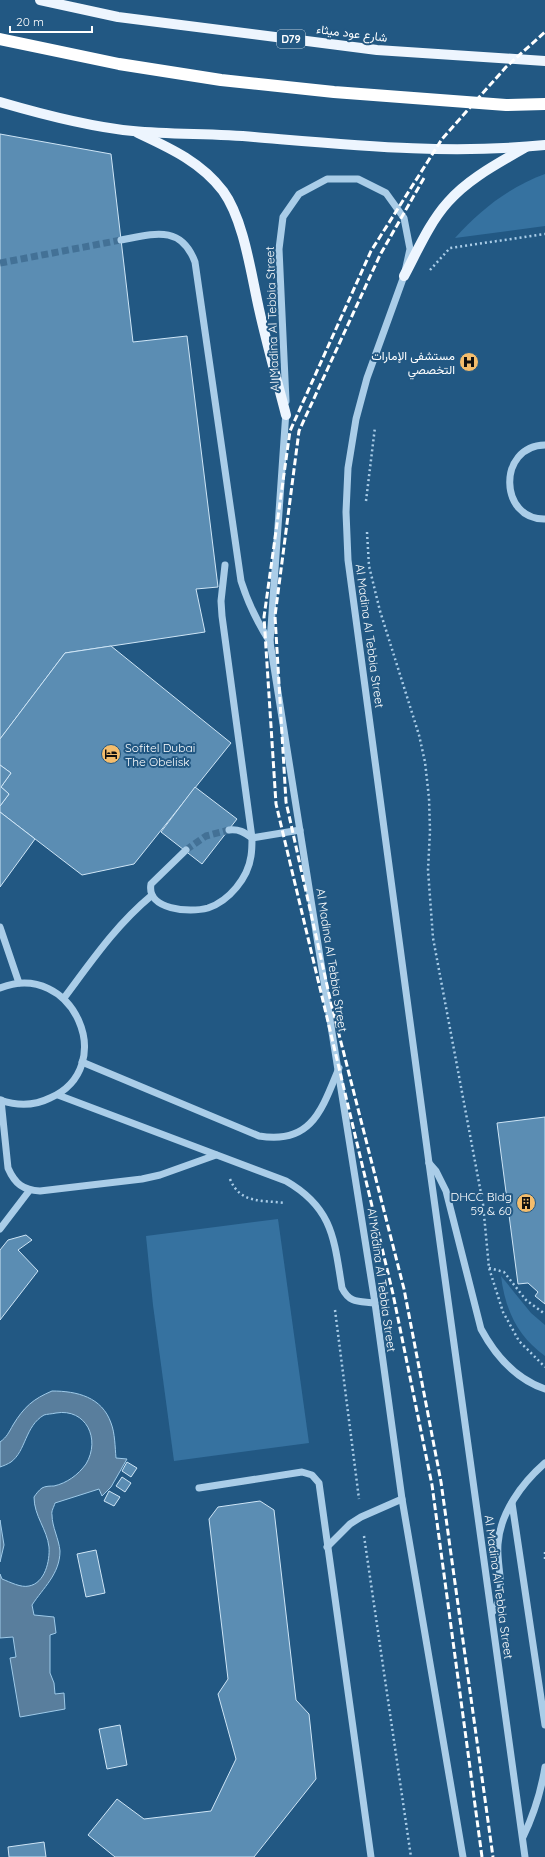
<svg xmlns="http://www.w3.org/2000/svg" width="545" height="1857" viewBox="0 0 545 1857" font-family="Quicksand,Vazirmatn,sans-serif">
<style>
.green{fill:#3672a0}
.water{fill:#597e9d;stroke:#9ecae9}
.building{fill:#5b8db3;stroke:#cee5f6}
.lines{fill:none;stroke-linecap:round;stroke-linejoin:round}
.minor-tunnel{stroke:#437196;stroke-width:7;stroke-dasharray:7 3.5;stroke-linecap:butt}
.path{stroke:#aacde8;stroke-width:2.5;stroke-dasharray:2 3;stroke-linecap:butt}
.minor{stroke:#aacde8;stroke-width:7}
.major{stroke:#edf5fe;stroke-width:10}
.highway{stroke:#fff;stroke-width:12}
.rail{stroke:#fff;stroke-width:3;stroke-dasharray:7 3;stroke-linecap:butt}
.labels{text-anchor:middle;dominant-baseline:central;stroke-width:4;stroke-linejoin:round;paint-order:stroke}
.shield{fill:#225883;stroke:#bdcdda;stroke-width:1}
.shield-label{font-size:11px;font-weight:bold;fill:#fff}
.street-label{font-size:12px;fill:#fff;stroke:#225883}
.poi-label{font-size:12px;fill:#fff;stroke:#225883;text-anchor:end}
</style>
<rect width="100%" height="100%" fill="#225883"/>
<g class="green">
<path d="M545,174V226L455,238C480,210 509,187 545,174Z"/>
<path d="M278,1219L309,1443L174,1461L153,1305L146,1236Z"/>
<path d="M501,1276L531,1313L545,1325V1356C517,1336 505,1309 501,1276Z"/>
</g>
<g class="water">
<path d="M52,1391C77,1391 102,1397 111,1423C115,1433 115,1447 116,1458L127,1459L111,1487L102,1496L99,1489L55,1503C54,1507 51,1511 52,1515C52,1527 59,1539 60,1551C60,1574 43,1588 32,1605L34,1615L54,1617L56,1633L50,1635V1673L54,1683L55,1694L64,1693L65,1709L20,1717L10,1658L16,1657L13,1637L0,1638V1574L2,1579C10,1582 21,1588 29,1586C45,1583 50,1561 49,1547C47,1529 34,1516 34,1497C36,1494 39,1490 42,1488C45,1486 51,1486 54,1486C67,1483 78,1475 86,1464C101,1439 86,1408 56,1413C52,1414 47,1414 44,1415C25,1426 26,1451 11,1462C8,1464 3,1466 0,1467V1442C7,1437 9,1432 13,1425C24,1407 33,1399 52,1391Z"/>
<path d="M0,1520L4,1545L0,1562Z"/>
</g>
<g class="building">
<path d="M0,134L111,154L133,342L187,336L218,587L196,589L205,632L65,653L0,739Z"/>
<path d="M111,646L231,743L134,864L82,875L0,812V806L9,794L1,787L11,773L0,765V739L65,653Z"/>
<path d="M0,765L11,773L1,787L9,794L0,806Z"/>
<path d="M195,787L237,819L202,864L161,832Z"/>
<path d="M0,812L35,839L0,887Z"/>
<path d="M545,1117V1304L535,1296L538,1292L528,1283L518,1284L497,1123Z"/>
<path d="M26,1235L32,1240L18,1250L38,1271L0,1320V1250L8,1240Z"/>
<path d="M127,1462L137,1468L131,1477L122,1471Z"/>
<path d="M122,1477L131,1483L125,1492L116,1486Z"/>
<path d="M109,1491L120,1497L114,1506L104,1501Z"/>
<path d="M260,1501L274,1510L296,1700L309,1714L316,1779L254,1857H115L88,1835L117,1799L144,1819L211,1811L236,1759L218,1694L228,1679L209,1519L218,1507Z"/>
<path d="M96,1550L105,1593L86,1597L77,1554Z"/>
<path d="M120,1725L127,1765L107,1769L99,1729Z"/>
<path d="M44,1842L46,1857H9L8,1847Z"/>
</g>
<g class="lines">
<g class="minor-tunnel">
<path d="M0,263L121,240"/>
<path d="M186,850L206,836L229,830"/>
</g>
<g class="path">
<path d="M430,270L450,248L545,234"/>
<path d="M366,501L375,427"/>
<path d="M367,532L369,566L380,611L419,735L425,762L429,798L430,831L428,870L433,938L483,1204L489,1268L503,1312L519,1341L545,1367"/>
<path d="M230,1179C240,1204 262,1200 285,1203"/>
<path d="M489,1268L504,1272L526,1300L545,1314"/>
<path d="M335,1310L359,1499"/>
<path d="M364,1536L411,1857"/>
<path d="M545,1552V1560"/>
</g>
<g class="minor">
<path d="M121,240C153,234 181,224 195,262L241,581C248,603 257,622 270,642"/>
<path d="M286,401L279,249L283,217L299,194L327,179H358L386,193L404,218L410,249L404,276L367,378L356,419L348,468L346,512L348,560L429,1163L525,1857"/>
<path d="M286,411L270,642L375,1303L402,1499L463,1857"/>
<path d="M545,445C497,446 499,520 545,519"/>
<path d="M229,830C239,829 244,832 252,838L300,830"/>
<path d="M186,850L151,884C146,910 190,913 208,908C229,901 248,878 251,856C252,850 252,844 252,838L222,616L221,601L225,565"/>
<path d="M0,927L19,983"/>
<path d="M0,988C73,959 120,1067 50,1098C34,1106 17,1106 0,1100"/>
<path d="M64,998C91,962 116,925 151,896"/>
<path d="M82,1062L259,1136C312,1145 322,1109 339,1068"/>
<path d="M58,1095L286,1181C333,1208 334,1239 342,1288C350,1304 359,1301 375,1303"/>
<path d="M1,1100L8,1168C15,1184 23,1190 40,1191L142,1179L160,1175L216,1155"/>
<path d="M429,1163L436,1171L446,1191L481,1329C495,1355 516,1379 545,1389"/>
<path d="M0,1229L29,1191"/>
<path d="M199,1488L302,1472L312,1475L319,1483L371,1857"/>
<path d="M512,1503L545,1725"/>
<path d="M327,1547L350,1524L361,1517L402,1499"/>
<path d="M492,1613C508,1592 496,1568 498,1544C500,1513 522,1483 545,1463"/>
<path d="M523,1837C534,1814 541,1792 545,1767"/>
</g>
<g class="major">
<path d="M40,0L118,17L377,50L545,61"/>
<path d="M0,102C41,114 91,127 133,131C173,135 214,133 254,137C351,145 448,155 545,145"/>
<path d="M138,133C170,148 201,162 223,191C244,220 251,274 259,309C267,345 277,380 286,415"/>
<path d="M404,276C417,252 429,223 448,202C469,178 499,163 526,147"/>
</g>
<path class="highway" d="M0,39L119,64L221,80L334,92L506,105L545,104"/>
<g class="rail">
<path d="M424,178L380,255L299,431L275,616L286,802L331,1003L404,1289L441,1482L493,1857"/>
<path d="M482,1857L432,1485L393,1294L276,804L264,617L290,431L371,251L442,139L506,67L545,32"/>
</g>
</g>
<defs>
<symbol id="hospital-disc" viewBox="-11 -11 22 22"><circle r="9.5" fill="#f4bd6c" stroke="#225883"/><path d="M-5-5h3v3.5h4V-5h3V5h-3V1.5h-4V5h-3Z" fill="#111"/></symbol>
<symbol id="hotel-disc" viewBox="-11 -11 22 22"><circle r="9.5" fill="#f4bd6c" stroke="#225883"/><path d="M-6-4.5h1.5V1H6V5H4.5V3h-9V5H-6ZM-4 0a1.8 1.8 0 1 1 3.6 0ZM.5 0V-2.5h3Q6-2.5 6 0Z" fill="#111"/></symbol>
<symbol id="building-disc" viewBox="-11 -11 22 22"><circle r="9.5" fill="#f4bd6c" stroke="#225883"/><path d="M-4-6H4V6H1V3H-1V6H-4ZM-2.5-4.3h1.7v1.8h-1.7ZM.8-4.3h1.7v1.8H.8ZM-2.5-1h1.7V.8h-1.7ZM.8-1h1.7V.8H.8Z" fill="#111"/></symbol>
</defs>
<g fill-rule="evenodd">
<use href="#hospital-disc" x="458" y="351" width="22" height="22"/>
<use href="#hotel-disc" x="100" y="743" width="22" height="22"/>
<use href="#building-disc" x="515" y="1192" width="22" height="22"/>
</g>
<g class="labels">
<rect class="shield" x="277" y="30" width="28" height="18" rx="3"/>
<g class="shield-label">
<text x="291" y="39">D79</text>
</g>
<g class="street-label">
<text transform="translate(352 33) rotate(7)">شارع عود ميثاء</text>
<text transform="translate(272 319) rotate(-92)">Al Madina Al Tebbia Street</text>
<text transform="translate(370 636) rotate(82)">Al Madina Al Tebbia Street</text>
<text transform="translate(332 960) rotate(81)">Al Madina Al Tebbia Street</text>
<text transform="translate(382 1280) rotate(82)">Al Madina Al Tebbia Street</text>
<text transform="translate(499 1587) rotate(82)">Al Madina Al Tebbia Street</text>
</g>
<g class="poi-label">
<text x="455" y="355">مستشفى الإمارات<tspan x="455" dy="14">التخصصي</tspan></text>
<text x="125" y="747" text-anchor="start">Sofitel Dubai<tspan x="125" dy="14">The Obelisk</tspan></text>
<text x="512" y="1196">DHCC Bldg<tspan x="512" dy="14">59 &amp; 60</tspan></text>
</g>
</g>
<path d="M10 26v6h82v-6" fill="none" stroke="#ffffff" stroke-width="2"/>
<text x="16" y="26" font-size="12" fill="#ffffff" stroke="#225883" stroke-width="3" paint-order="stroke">20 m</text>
</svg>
